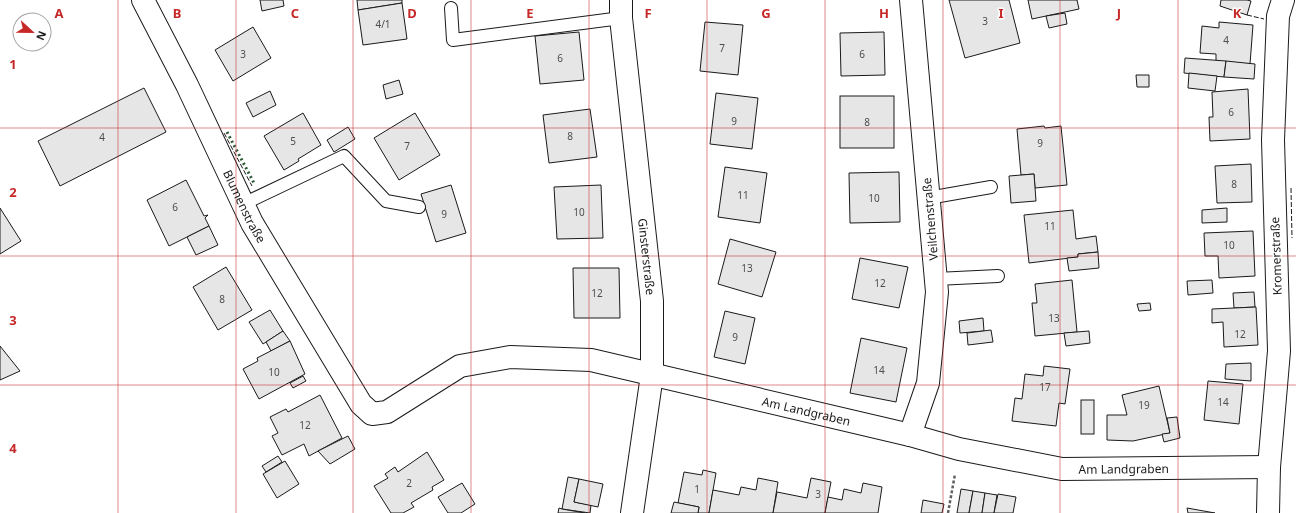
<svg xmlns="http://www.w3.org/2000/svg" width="1296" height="513" viewBox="0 0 1296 513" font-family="'Noto Sans',sans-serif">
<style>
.building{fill:#e6e6e6;stroke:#1a1a1a}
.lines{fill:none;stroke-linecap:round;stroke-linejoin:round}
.service-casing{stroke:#1a1a1a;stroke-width:14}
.minor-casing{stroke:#1a1a1a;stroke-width:24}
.path{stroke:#5f5f5f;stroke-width:2.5;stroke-dasharray:3 2;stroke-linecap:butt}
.service{stroke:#fff;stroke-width:12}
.minor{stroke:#fff;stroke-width:22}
.hedge{stroke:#2b5a34;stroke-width:3;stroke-dasharray:2 3;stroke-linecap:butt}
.fence{stroke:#1a1a1a;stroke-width:1;stroke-dasharray:5 2;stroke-linecap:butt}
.grid{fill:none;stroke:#c62828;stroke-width:1;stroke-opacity:0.55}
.labels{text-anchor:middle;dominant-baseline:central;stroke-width:3;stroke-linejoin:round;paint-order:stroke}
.number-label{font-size:10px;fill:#4d4d4d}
.street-label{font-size:12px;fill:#1a1a1a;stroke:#fff}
.grid-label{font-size:13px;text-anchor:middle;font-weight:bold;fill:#c62828;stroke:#fff;stroke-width:3;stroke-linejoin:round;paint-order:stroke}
</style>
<rect width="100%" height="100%" fill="#fff"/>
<g class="building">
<path d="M260,0H283L284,6L262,11Z"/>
<path d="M357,0H402V3L358,10Z"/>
<path d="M949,0H1009L1020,43L965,58Z"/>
<path d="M1028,0H1077L1079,9L1032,19Z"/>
<path d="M1221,0H1247L1251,1L1247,15L1220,6Z"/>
<path d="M402,3L407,39L363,45L358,10Z"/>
<path d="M1065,13L1067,24L1049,28L1046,16Z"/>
<path d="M705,22L743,25L738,75L700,71Z"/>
<path d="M1219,22L1253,25L1250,64L1216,61V54L1200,53L1202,26L1219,28Z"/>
<path d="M253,27L271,58L233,81L215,50Z"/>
<path d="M579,32L584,80L540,84L535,36Z"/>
<path d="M884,32L885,75L841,76L840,33Z"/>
<path d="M1185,58L1226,61L1224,77L1184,73Z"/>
<path d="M1226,61L1255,64L1254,79L1224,77Z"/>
<path d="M1189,73L1217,76L1215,91L1188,88Z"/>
<path d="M1136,75H1149V87H1137Z"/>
<path d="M399,80L403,94L386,99L383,85Z"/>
<path d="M144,88L166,132L60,186L38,141Z"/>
<path d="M1248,89L1250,139L1210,141L1209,117H1213L1212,92Z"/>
<path d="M270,91L276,105L253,117L246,103Z"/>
<path d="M716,93L758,98L752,149L710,144Z"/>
<rect x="840" y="96" width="54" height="52"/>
<path d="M590,109L597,157L549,163L543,115Z"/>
<path d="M303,113L321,145L298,159L299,161L284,170L264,136Z"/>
<path d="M415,113L440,155L399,180L374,138Z"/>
<path d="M1044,126L1045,128L1061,126L1067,185L1035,188L1034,174L1021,175L1017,129Z"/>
<path d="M348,127L355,139L334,152L327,140Z"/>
<path d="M1251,164L1252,202L1217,203L1215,166Z"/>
<path d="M725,167L767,173L760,223L718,217Z"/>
<path d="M899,172L900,222L850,223L849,173Z"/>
<path d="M1034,174L1036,201L1011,203L1009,176Z"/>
<path d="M186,180L204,216L208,215L205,218L209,226L169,246L147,200Z"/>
<path d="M451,185L466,233L436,242L421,194Z"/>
<path d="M601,185L603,238L557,239L554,187Z"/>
<path d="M0,208L21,241L0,254Z"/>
<path d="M1227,208V222L1202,223V210Z"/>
<path d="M1073,210L1076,239L1096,236L1098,252L1078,254V257L1029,263L1024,215Z"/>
<path d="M209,226L218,245L196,255L187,237Z"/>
<path d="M1253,231L1255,276L1219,278L1218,256H1205L1204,233Z"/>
<path d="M730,239L776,252L762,297L718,284Z"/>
<path d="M1098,252L1099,268L1069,271L1067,258L1078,257V254Z"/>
<path d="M860,258L908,267L899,308L852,299Z"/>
<path d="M226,267L252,310L218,330L193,287Z"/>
<path d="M573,268H619L620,318H574Z"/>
<path d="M1072,280L1077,332L1035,336L1032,303H1037L1035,284Z"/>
<path d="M1212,280L1213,293L1188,295L1187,281Z"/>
<path d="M1254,292L1255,307L1234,308L1233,293Z"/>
<path d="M1150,303L1151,310L1139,311L1137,304Z"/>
<path d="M1256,307L1258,345L1224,347L1223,322L1212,323V309Z"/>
<path d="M270,310L283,331L263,344L249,322Z"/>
<path d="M725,311L755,318L745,364L714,357Z"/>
<path d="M983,318L984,331L960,333L959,321Z"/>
<path d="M991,330L993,342L968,345L967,333Z"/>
<path d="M283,331L290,341L271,351L266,342Z"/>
<path d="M1089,331L1090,343L1066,346L1064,333Z"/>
<path d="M861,338L907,348L896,402L850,393Z"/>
<path d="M290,341L305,374L259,399L243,369L258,361L257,358Z"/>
<path d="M0,346L20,371L0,380Z"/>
<path d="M1251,363V381L1225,379L1226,364Z"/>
<path d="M1044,366L1070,369L1065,404L1059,403L1056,426L1012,421L1015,398L1022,399L1025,374L1043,376Z"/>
<path d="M303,376L306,381L293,388L290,383Z"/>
<path d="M1208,381L1243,384L1239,424L1204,420Z"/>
<path d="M1159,386L1170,433L1133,441L1107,440V415H1127L1122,395Z"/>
<path d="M320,395L342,438L309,456L304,444L282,455L272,436L278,433L270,417L286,409L288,412Z"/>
<rect x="1081" y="400" width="13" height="34"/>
<path d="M1177,417L1180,438L1164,442L1162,434L1170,433L1167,418Z"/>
<path d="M348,436L355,449L330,464L318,451Z"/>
<path d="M427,452L444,480L432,487L433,490L411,503L414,507L403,513H391L374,486L388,478L385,474L395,467L398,472Z"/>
<path d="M278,456L282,462L266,472L262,466Z"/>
<path d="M285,461L299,484L277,498L263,474Z"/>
<path d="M703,470L716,473L709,513H698L699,507L678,503L684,472L702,475Z"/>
<path d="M568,477L579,479L574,502L591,505L590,513L562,509Z"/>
<path d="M758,478L778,482L773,513H709L713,490L739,495L741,487L756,490Z"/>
<path d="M811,478L831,482L825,513H773L777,492L807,498Z"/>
<path d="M579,479L603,484L598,507L574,502Z"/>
<path d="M462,483L475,504L461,513H448L438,497Z"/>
<path d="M863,483L882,487L878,513H825L828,497L842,500L844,489L861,493Z"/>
<path d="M961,489L973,491L969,513H957Z"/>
<path d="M973,491L985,493L982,513H969Z"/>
<path d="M985,493L997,495L994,513H982Z"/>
<path d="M998,494L1016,497L1013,513H994Z"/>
<path d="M923,500L944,504L942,513H921Z"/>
<path d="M674,502L699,507L698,513H671Z"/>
<path d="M559,508L562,509L585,513H558Z"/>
<path d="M1187,508L1215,513H1188Z"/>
</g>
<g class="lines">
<defs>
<g id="service">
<path d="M451,8L453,40L621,18"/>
<path d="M928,198L991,187"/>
<path d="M243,204L344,156L386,201L419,207"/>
<path d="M936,279L998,276"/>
</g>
<g id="minor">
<path id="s1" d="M143,0L187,85L252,223L361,404L372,414L387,412L460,366L510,357L591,360L910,435L959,449L1062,469L1269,467"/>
<path id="s2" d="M621,0V18L652,301V375L632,513"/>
<path d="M910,435L928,383L937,292L911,0"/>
<path d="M1268,513L1269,467L1279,351L1273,140L1278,16L1283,0"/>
</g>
</defs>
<use href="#service" class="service-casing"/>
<use href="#minor" class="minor-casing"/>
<path class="path" d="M948,513L955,474"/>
<use href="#service" class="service"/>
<use href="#minor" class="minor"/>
<path class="hedge" d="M227,132L254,183"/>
<g class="fence">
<path d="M1247,15L1264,19"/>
<path d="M224,133L252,186"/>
<path d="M1291,188L1292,238"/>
</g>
</g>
<path class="grid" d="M118,0V513M236,0V513M353,0V513M471,0V513M589,0V513M707,0V513M825,0V513M943,0V513M1060,0V513M1178,0V513M0,128H1296M0,256H1296M0,385H1296"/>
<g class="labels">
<g class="number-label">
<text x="985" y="21">3</text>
<text x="383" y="24">4/1</text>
<text x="1226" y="40">4</text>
<text x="722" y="48">7</text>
<text x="243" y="54">3</text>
<text x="862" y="54">6</text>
<text x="560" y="58">6</text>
<text x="1231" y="112">6</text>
<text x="734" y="121">9</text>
<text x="867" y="122">8</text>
<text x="570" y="136">8</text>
<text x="102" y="137">4</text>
<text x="293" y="141">5</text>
<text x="1040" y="143">9</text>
<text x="407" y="146">7</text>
<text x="1234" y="184">8</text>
<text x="743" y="195">11</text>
<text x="874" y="198">10</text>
<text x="175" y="207">6</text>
<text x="579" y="212">10</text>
<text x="444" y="214">9</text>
<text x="1050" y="226">11</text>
<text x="1229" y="245">10</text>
<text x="747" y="268">13</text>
<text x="880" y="283">12</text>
<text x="597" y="293">12</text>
<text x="222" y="299">8</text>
<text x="1054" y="318">13</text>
<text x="1240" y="334">12</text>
<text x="735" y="337">9</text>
<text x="879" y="370">14</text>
<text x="274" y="372">10</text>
<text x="1045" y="387">17</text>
<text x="1223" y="402">14</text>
<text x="1144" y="405">19</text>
<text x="305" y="425">12</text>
<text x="409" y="483">2</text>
<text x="697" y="489">1</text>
<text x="818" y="494">3</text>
</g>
<g class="street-label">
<text stroke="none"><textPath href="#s1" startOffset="230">Blumenstraße</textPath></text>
<text transform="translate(930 219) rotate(-95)">Veilchenstraße</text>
<text transform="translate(1276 256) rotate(-92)">Kromerstraße</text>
<text stroke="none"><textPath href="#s2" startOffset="258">Ginsterstraße</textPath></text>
<text stroke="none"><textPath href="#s1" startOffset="929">Am Landgraben</textPath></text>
<text stroke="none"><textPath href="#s1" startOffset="1253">Am Landgraben</textPath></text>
</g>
</g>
<g class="grid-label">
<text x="59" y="18">A</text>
<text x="177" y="18">B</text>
<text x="295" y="18">C</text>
<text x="412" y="18">D</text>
<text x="530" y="18">E</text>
<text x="648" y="18">F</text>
<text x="766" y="18">G</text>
<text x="884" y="18">H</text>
<text x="1001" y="18">I</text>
<text x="1119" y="18">J</text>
<text x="1237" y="18">K</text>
<text x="13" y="69">1</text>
<text x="13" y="197">2</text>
<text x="13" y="325">3</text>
<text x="13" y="453">4</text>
</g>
<g transform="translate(32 32) rotate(112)"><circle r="19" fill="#ffffff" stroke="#a3a3a3"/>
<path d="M0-3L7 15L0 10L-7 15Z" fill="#c62828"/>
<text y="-6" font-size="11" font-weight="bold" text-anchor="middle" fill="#1a1a1a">N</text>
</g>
</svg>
